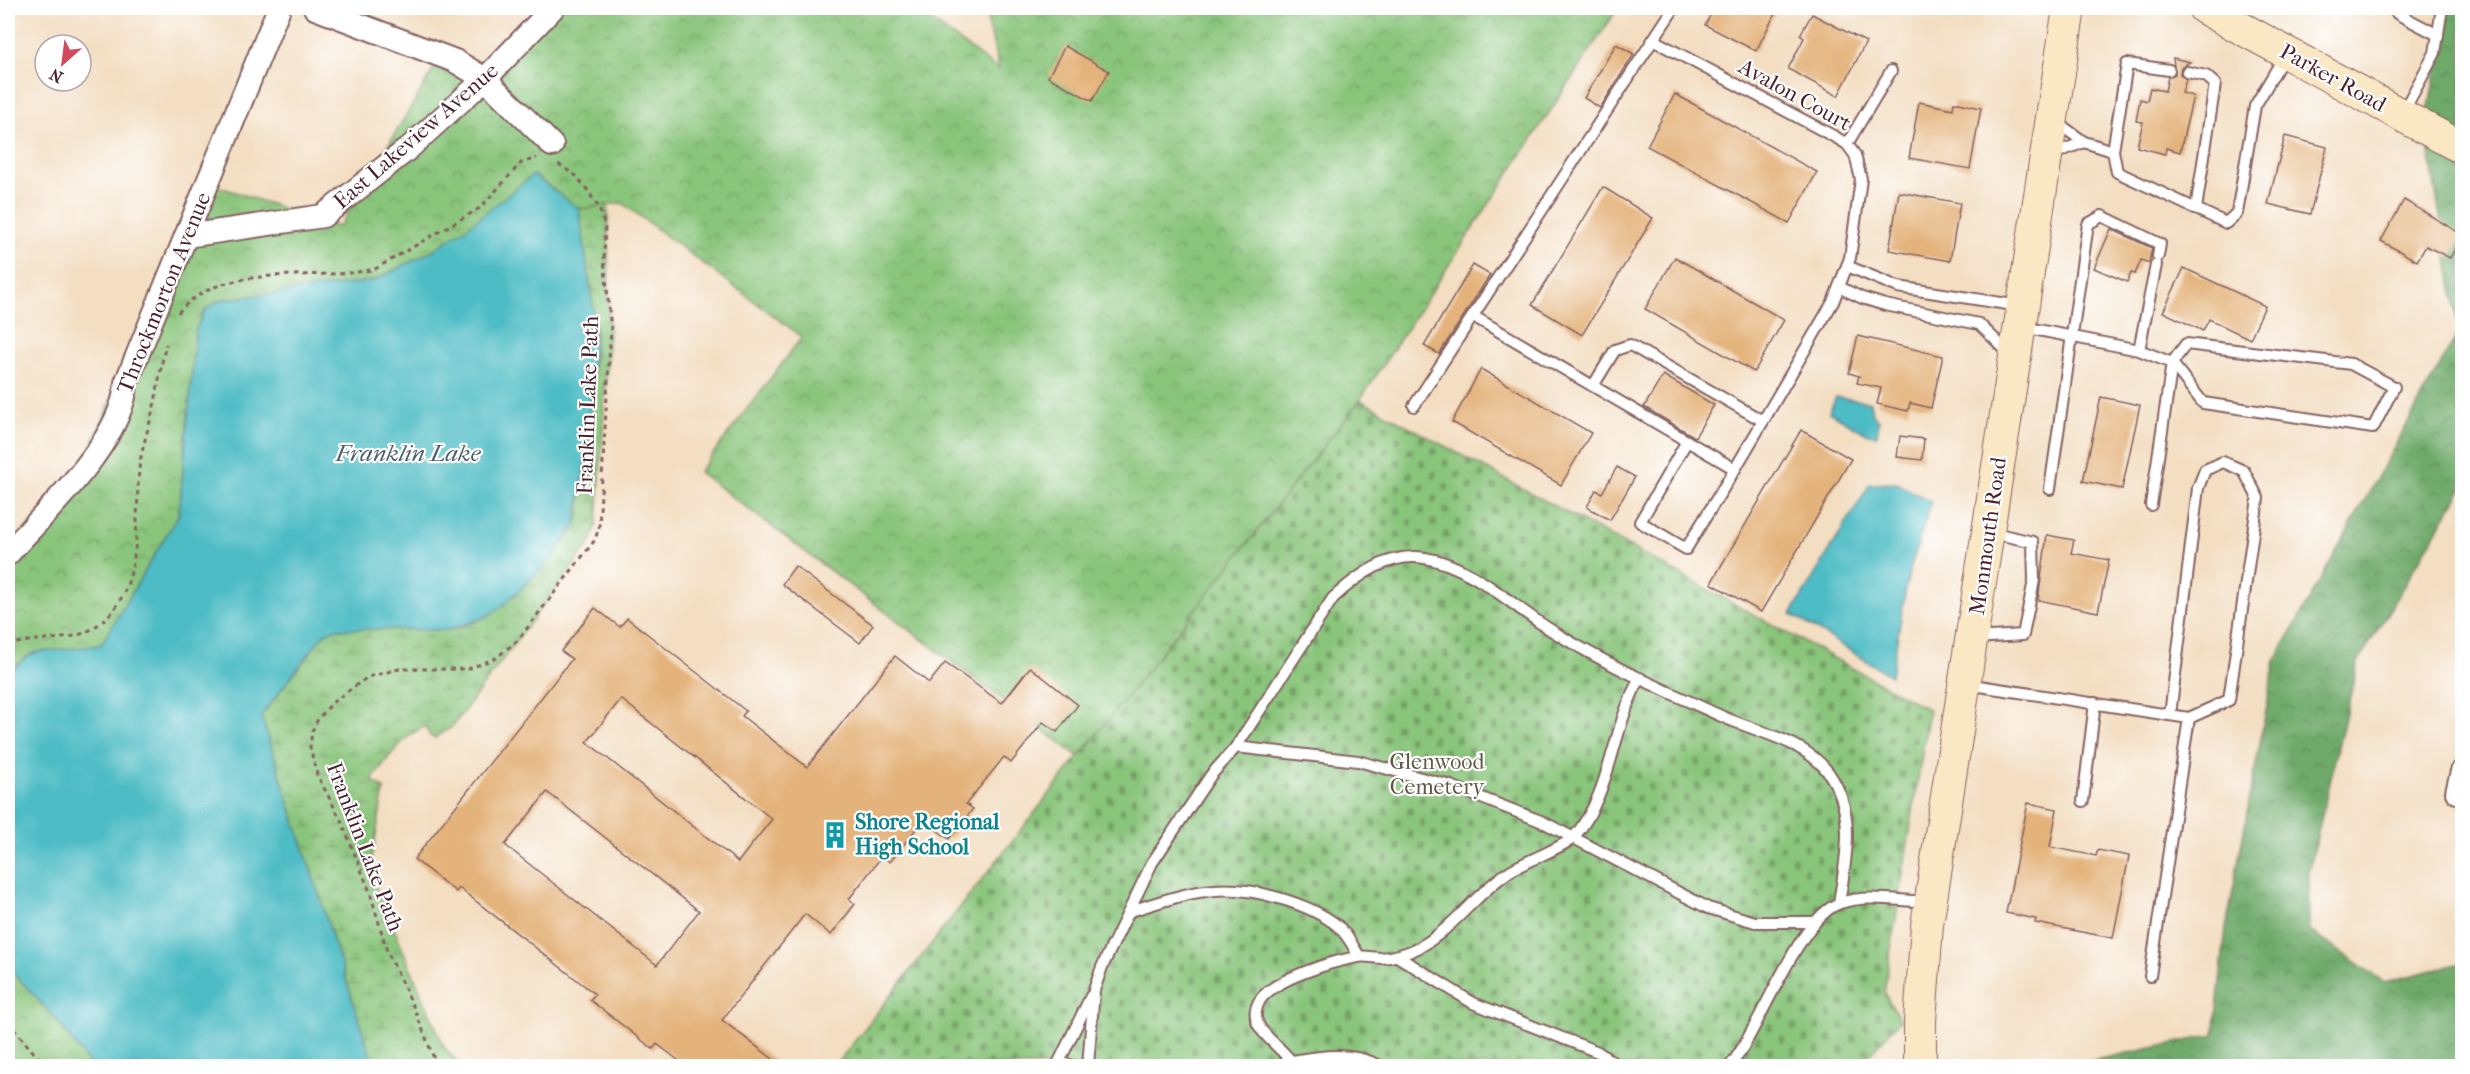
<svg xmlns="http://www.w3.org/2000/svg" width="2470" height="1074" viewBox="0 0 2470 1074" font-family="'IM FELL French Canon',serif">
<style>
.forest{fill:url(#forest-crowns);stroke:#5c644b;stroke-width:1.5}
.wetland{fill:url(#wetland-marsh);stroke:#6a7253;stroke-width:1.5}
.cemetery{fill:url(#cemetery-stones);stroke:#6a7253;stroke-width:1.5}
.park{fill:url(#park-crowns);stroke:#6a7253;stroke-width:1.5}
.water{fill:#4ebcc5;stroke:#4c6e78;stroke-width:1.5}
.building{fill:#e4b37c;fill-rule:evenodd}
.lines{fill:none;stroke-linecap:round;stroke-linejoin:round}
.lane-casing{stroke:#856260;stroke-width:14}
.street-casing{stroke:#856260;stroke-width:26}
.secondary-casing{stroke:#856260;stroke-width:34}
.path{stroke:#856260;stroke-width:3;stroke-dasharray:4.5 4.5;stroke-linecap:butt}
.lane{stroke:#fff;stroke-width:10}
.street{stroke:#fff;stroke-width:22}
.secondary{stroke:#fae7c3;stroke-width:32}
.labels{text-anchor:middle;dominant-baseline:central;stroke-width:4.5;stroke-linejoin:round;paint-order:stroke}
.street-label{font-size:22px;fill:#4a1f2b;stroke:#fff}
.park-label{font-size:22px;fill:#605947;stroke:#fff}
.culture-label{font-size:22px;font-weight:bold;fill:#0d838f;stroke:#fff;text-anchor:start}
.water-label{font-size:24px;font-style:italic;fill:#4c5e69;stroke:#fff}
</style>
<defs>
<pattern id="forest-crowns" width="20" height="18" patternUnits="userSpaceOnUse" patternTransform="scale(1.5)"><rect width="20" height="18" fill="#6faa6b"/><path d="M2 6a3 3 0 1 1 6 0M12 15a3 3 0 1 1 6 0" fill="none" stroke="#5d8a58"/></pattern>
<pattern id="wetland-marsh" width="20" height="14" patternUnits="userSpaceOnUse" patternTransform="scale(1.5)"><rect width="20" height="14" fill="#8ac57b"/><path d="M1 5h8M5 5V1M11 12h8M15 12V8" fill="none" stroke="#739f65"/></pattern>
<pattern id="cemetery-stones" width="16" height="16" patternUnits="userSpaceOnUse" patternTransform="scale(1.5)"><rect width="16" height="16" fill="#8ac57b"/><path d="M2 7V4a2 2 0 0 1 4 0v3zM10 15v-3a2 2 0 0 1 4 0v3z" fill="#739f65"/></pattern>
<pattern id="park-crowns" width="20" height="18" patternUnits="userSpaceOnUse" patternTransform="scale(1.5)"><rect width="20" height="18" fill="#8ac57b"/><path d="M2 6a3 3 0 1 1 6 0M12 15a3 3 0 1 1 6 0" fill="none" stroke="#739f65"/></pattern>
</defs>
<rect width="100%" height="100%" fill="#fff"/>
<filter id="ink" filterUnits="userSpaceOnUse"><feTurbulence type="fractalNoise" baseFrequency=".0167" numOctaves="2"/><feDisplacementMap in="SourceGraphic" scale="12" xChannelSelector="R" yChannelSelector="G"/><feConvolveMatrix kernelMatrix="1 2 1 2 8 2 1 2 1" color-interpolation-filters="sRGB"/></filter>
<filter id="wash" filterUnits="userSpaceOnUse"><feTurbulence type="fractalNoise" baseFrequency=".008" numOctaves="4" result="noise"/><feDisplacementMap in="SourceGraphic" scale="24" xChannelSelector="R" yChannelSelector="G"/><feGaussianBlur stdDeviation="1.35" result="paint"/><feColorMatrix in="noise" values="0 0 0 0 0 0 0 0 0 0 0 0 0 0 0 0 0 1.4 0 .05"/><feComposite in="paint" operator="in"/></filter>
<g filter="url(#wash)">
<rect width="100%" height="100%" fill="#f3dec2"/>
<path class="forest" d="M2448,8H2462V489L2358,662L2309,871V930L2384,982L2462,963V1066H2066L2214,1035L2226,928L2275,661L2459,331L2425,127Z"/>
<path class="wetland" d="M608,204L609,331L597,524L591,542L452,727L435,738L430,736L425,726C403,736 386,760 372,780L384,789L372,858L373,879L444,1047L461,1066H374L261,716L324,634L333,629H457L483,618L549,561L571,533L578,520L586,458L595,344V322L579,209Z"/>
<path class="cemetery" d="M1360,400L1929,710L1884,993L1900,1020L1860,1066H835Z"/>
<g class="park">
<path d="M548,8H914L999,70L985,8H1618L1360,400L1079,757L699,472L802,337L622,203L579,209L534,175L465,229L432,251L373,281L220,300L205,310L196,329L179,514L101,645L26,657L8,674V550L82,466L208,183L339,227L441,57L482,78Z"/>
<path d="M8,967L56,1019L91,1066H8Z"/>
</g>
<g class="water">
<path d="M533,175L579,209L595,322L586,458L576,525L549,561L522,588L501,607L483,618L449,630L333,629L324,634L261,716L374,1066H91L56,1019L8,967V674L26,657L37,652L101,645L179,514L196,329L205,310L220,300L374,281L432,251L465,229Z"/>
<path d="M1836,397L1870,402L1872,413L1879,421L1877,435L1867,434L1829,412Z"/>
<path d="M1897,483L1931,502L1908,576L1891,676L1791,614L1870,484Z"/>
</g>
<g id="blocks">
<g class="building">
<path d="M1714,8H1778L1756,51L1705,25Z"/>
<path d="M1812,14L1866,42L1838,96L1788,69L1804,38L1800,35Z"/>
<path d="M1616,44L1634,54L1600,108L1584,98Z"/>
<path d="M1065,46L1109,71L1092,101L1048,77Z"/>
<path d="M2173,58L2190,62L2181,67L2180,74L2186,79L2182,93L2193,96L2180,152L2166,148L2165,154L2137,147L2143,122L2136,121L2140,99L2147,101L2150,88L2165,91L2168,77L2175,74Z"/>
<path d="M1675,94L1817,172L1789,223L1647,146Z"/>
<path d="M1919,102L1953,109L1954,102L1981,108L1970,169L1909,158Z"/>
<path d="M2285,136L2327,147L2310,214L2268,204Z"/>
<path d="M1603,187L1653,218L1582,335L1532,305Z"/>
<path d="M1899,192L1960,203L1950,261L1889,250Z"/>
<path d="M2404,200L2463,235L2450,258L2426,246L2417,261L2381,241Z"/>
<path d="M2111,229L2152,248L2149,263L2141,260L2135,274L2131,273L2127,282L2094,268Z"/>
<path d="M1675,257L1784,320L1754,372L1645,309Z"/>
<path d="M1473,265L1490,275L1439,354L1424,346Z"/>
<path d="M2184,268L2265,306L2250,339L2209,319L2203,331L2163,312Z"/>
<path d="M1858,336L1943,356L1931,408L1910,403L1908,411L1877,404L1881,388L1857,383L1859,376L1849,373Z"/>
<path d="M1481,369L1591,433L1561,485L1452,422Z"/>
<path d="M1663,375L1714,405L1695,437L1644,407Z"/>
<path d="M2101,397L2140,405L2122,489L2083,481Z"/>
<path d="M1801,430L1851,459L1761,612L1711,583Z"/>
<path d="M1900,436L1924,439L1922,460L1897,457Z"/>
<path d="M1617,467L1635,477L1610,520L1587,507L1596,490L1602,493Z"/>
<path d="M2047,535L2074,540L2071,553L2109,560L2098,612L2038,600Z"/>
<path d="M795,566L873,625L860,643L782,584Z"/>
<path d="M595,608L620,627L627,618L746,711L742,716L807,767L895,656L929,683L945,663L1002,703L1030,667L1078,705L1057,732L1043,722L1011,763L1004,757L966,804L973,809L949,839L923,820L890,862L882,856L849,899L855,904L831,935L805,914L722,1020L782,1066H686L657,1044L653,1049L590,1000L595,994L459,888L456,892L414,859L572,659L561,651ZM621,699L772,819L738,862L587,742ZM547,792L699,911L657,965L505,845Z"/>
<path d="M2028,803L2057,809L2050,847L2096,856L2098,850L2129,856L2113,938L2035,923L2036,919L2006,913Z"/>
</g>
</g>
</g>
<g filter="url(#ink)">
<use href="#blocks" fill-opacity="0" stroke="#856260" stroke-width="1.5"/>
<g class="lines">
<defs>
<g id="lane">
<path d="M2392,8L2398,14L2438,35"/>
<path d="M1653,40L1674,8"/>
<path d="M2187,72L2206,76L2215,84L2196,209"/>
<path d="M2403,112L2435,53L2442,8"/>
<path d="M2055,121L2084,142L2113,151L2117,172L2226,223L2237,213L2255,106L2285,55"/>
<path d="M1847,144L1891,71"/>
<path d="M2113,151L2127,64L2169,70"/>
<path d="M2051,155L2084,142"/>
<path d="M1847,266L1898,287L2020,306"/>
<path d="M1839,287L1862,298L1885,305L1979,324L2010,354"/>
<path d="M2023,327L2139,350L2172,363L2203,403L2373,428L2394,387L2351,364L2186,344L2172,363L2151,505"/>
<path d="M2139,350L2156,265"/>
<path d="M1593,386L1615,350L1630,345L1763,421"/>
<path d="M1414,406L1653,40L1835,137L1847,144L1855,155L1861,179L1850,258L1833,302L1735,469L1473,316"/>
<path d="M1687,441L1640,522L1686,549L1735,469"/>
<path d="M2050,489L2088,224L2102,216L2160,244L2158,256"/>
<path d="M1974,638L2023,635L2034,580L2033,542L1989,532"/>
<path d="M1966,684L2189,718L2150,976"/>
<path d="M2170,715L2198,488L2205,470L2223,462L2244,471L2258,498L2229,700L2189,718"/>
<path d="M1236,747L1333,598C1358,575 1389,552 1425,558C1474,566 1514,608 1554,632C1607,665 1664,690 1721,716C1756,732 1804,740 1828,772C1857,812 1846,858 1839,903"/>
<path d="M2083,801L2095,703"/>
<path d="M1130,911C1157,903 1186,892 1215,890C1252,887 1309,903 1338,926C1347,934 1353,946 1359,956"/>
<path d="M1397,956L1473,1003L1598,1052L1618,1066"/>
<path d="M1292,1061C1322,1056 1351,1051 1380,1066"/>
<path d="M1059,1062L1072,1066"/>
<path d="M1057,1066L1091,996"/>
<path d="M1088,1066L1094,990L1102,967L1152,863L1211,775L1236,747L1358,761L1451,786L1543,822L1708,908L1755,922H1813"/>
<path d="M1294,1066C1284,1045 1242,1029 1260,1000C1274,979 1333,961 1358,957C1365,955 1373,958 1381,958C1394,957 1408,953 1420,947C1454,928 1477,892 1510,871C1524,862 1566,846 1574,837C1612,793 1612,727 1640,678"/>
<path d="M1730,1066C1760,1030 1798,917 1840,903C1866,894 1900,901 1928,902"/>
</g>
<g id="street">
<path d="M315,8L455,61L485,79L552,145"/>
<path d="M186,236L323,216L409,148L485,79L553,8"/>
<path d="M8,554C45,512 123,441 126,383L279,8"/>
<path d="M2462,772L2457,792L2462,791"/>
</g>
<g id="secondary">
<path d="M2204,8L2462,148"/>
<path d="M1920,1066V1021L1927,925L2069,8"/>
</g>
</defs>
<use href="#lane" class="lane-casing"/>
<use href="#street" class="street-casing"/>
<use href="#secondary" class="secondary-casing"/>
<g class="path">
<path d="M178,313C222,259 317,283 375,269L480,208L521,163L537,158"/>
<path d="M8,646C32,636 65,643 88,631C147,599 134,524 139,469C142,446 150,424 155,402C159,383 161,363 166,344"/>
<path d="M8,1022L45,1066"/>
<path d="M437,1066L414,1008L387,951L370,892L341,820L317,775L310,747L312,731L318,719L333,702L368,677L399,669H468L496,658L518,640L595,540L599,527L611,329L604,259L605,226L599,208L586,188L575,175L558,164"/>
</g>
<use href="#lane" class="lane"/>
<use href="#street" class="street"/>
<use href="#secondary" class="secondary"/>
</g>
</g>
<defs>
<symbol id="building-bare" viewBox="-9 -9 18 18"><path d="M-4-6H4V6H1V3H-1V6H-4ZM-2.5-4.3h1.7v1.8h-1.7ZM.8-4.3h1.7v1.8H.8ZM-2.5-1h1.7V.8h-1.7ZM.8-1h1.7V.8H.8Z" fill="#0f9aa8" stroke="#fff" stroke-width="2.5" paint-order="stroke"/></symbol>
</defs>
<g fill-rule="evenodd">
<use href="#building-bare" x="816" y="816" width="38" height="38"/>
</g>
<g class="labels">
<g class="street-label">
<text transform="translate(2333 78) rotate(29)">Parker Road</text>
<text transform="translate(1795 95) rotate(29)">Avalon Court</text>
<text transform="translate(416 136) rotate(-41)">East Lakeview Avenue</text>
<text transform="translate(164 293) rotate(-68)">Throckmorton Avenue</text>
<text transform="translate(588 405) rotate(-88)">Franklin Lake Path</text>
<text transform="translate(1988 536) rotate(-82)">Monmouth Road</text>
<text transform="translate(365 847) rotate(69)">Franklin Lake Path</text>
</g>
<g class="park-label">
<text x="1437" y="762">Glenwood<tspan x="1437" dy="25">Cemetery</tspan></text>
</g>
<g class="culture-label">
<text x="855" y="822">Shore Regional<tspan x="855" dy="25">High School</tspan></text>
</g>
<g class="water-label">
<text x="408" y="453">Franklin Lake</text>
</g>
</g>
<rect width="2470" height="1074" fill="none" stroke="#fff" stroke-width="30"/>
<g transform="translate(63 63) rotate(208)"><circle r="28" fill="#ffffff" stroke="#b7a5aa" stroke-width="1.5"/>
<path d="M0-4.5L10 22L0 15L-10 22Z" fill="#d1495b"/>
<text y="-9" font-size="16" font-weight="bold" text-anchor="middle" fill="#4a1f2b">N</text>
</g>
</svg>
